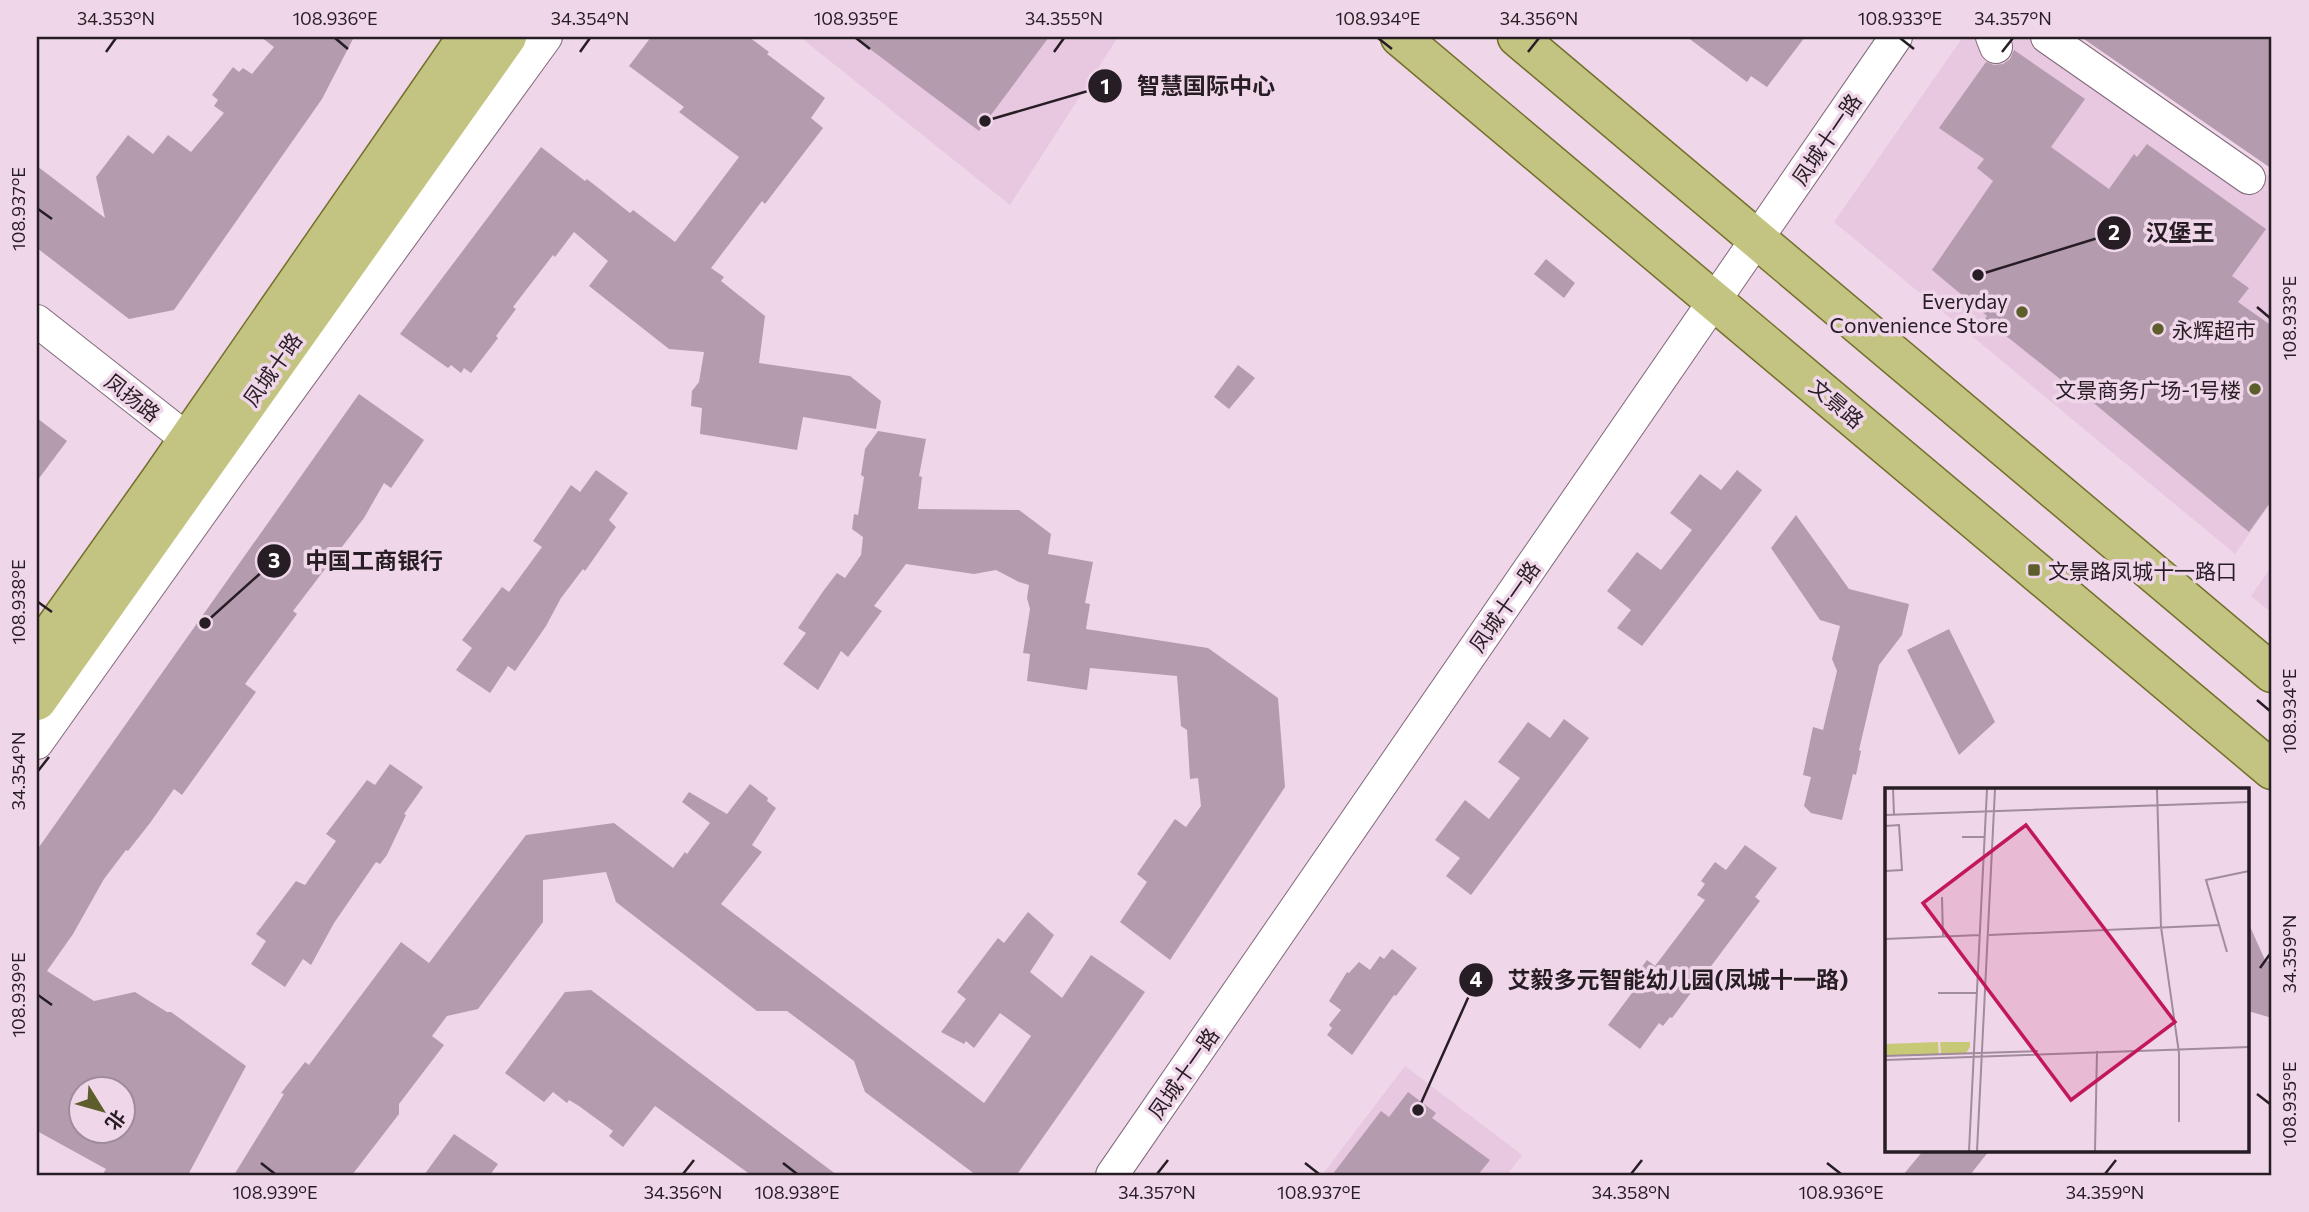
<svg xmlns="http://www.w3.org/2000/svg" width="2309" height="1212" viewBox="0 0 2309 1212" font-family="Commissioner,'Noto Sans SC',sans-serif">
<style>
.built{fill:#e8c8e0}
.building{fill:#b49cae;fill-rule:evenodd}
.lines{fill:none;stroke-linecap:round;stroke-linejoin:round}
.minor-casing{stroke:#80697a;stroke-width:34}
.major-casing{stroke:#73702b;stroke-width:41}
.minor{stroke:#fff;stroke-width:32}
.major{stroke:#c4c482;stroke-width:38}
.ticks{fill:none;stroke:#271d24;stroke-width:2.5}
.poi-dot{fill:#5d5e2b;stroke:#f0d6e9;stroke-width:2.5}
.labels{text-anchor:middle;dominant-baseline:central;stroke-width:7;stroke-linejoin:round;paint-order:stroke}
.street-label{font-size:21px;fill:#271d24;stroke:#f0d6e9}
.poi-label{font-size:21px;fill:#271d24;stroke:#f0d6e9;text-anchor:end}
.inset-road{fill:none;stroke:#a08c9a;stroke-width:2}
.view{fill:#c2185b;fill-opacity:0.15;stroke:#c2185b;stroke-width:3.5}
.inset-edge{fill:none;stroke:#271d24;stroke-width:3.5}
.leader{fill:none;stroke:#271d24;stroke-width:2.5}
.callout-dot{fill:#271d24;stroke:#f0d6e9;stroke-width:2.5}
.mark-label{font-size:21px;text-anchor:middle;font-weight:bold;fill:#fff}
.callout-label{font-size:23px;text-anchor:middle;font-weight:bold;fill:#271d24;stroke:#f0d6e9;stroke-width:7;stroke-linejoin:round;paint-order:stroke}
.neatline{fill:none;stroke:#271d24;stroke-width:2.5}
.ticks-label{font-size:18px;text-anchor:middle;fill:#271d24}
</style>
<rect width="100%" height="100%" fill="#f0d6e9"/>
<g class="built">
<path d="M800,37H1118L1010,205Z"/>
<path d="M1963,37H2064L2272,178V501L2235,554L1834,222Z"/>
<path d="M2272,566V613L2251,596Z"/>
<path d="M1405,1066L1522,1155L1507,1175H1322Z"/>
</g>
<g class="building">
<path d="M261,37H354L322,99L174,310L129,319L37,248V166L105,218L96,177L128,135L153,154L168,135L191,152L224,113L214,106L218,100L212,95L233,67L239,72L243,68L252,74L274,47Z"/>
<path d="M651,37H749L769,52L767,54L825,98L811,118L823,128L765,204L762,201L711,268L724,277L721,281L765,316L759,363L850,376L881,401L876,429L803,417L797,450L700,434L702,408L691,406L692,391L699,382L704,352L669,349L589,286L608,261L574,232L555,257L553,255L513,307L516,309L496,336L498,338L471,373L464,368L461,373L451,365L448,368L400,334L541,147L585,181L587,179L630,213L633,210L675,242L739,157L679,112L684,107L629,66Z"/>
<path d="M854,37H1049L979,131Z"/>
<path d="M1687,37H1805L1767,87L1751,76L1747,82Z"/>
<path d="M2081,37H2272V169Z"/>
<path d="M2014,50L2085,99L2051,147L2109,189L2134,154L2137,157L2147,144L2266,229L2232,276L2249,288L2238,302L2272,326V500L2249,532L2072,385L2070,387L1985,319L1987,316L1932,270L1993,181L1977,168L1984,159L1939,128L1986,62L1994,65L2003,64L2010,59Z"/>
<path d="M1546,259L1575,283L1564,298L1534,274Z"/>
<path d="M1238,365L1255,378L1229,409L1214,397Z"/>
<path d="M359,394L424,440L391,488L384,483L364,518L293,611L297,614L245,684L256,692L182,795L174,789L150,823L128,851L126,850L104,879L73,934L47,971L94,1001L135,992L167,1012H171L246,1066L188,1175H102L106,1169L37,1131V850ZM80,1089H122V1131H80Z"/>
<path d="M37,418L67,441L37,481Z"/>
<path d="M878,431L926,439L919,476L922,477L918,509L1019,510L1051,534L1048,554L1093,562L1085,603L1090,604L1086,629L1208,648L1278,698L1285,787L1170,960L1120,922L1147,882L1137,874L1175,819L1186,827L1201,806L1198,778L1190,779L1187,730L1181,726L1177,676L1090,668L1087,690L1027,681L1030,654L1023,653L1030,609L1027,598L1029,585L1019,582L996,570L974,574L906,564L874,606L882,611L848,657L841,651L818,690L783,664L806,633L798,628L824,590L837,573L845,578L861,555L863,537L852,529L854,514L858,515L864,477L861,475L865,449Z"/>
<path d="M596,470L628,493L609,520L616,527L585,571L583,569L561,598L546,626L515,671L508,666L490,693L456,670L472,648L462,640L502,587L509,592L542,547L533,541L571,485L580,492Z"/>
<path d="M1737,470L1762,490L1642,646L1617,628L1631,610L1607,591L1637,552L1661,570L1692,530L1670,513L1700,474L1721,490Z"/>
<path d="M1796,515L1849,589L1909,604L1902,635L1879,665L1859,750L1861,751L1856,775L1853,774L1842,820L1811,813L1804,806L1811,777L1803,775L1813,727L1823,730L1837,671L1832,659L1840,626L1820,620L1771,548Z"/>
<path d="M1949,629L1995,722L1959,755L1907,650Z"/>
<path d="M1564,719L1589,738L1471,895L1446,876L1460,858L1435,840L1465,800L1489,819L1520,778L1498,762L1528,722L1550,738Z"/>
<path d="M390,764L423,787L404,814L406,815L387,855L380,864L376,862L334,923L311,965L303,959L285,987L251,964L266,941L256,934L296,881L305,885L336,841L326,834L367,780L375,785Z"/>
<path d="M750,784L768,798L767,801L776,808L752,845L762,852L721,904L984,1103L1031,1036L1000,1013L974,1048L966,1041L964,1044L941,1032L966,999L957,992L998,938L1004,943L1028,912L1054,935L1030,972L1062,998L1091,955L1145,992L1018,1173L1009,1175H976L865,1092L854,1061L787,1011H757L616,902L606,872L543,880V922L478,1009L447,1016L432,1036L444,1045L399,1104V1114L352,1175H234L284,1094L281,1093L305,1062L309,1065L401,942L429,963L526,835L614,823L673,868L685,852L687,854L710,823L682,802L689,792L727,814Z"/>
<path d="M1745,845L1777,868L1755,897L1760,901L1672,1018L1670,1017L1663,1026L1659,1023L1640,1049L1608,1025L1632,993L1626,988L1647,960L1655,966L1705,900L1697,895L1705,884L1701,881L1715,862L1726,870Z"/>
<path d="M2248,922L2265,960L2272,962V1018L2248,1011Z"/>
<path d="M1392,949L1417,968L1396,996L1394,995L1352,1055L1327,1035L1332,1028L1329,1025L1341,1010L1329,1001L1347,972L1349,973L1359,962L1370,970L1380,956L1384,959Z"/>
<path d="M591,990L710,1080L837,1175H751L655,1106L623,1147L609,1136L613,1131L579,1106L569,1100L567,1103L553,1092L544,1102L505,1073L565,992Z"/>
<path d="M1408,1092L1436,1113L1432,1118L1490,1160L1478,1175H1332L1381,1111L1389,1117Z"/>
<path d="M454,1134L498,1164L490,1175H424Z"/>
<path d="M1923,1151H1989L1970,1175H1903Z"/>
</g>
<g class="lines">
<defs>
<g id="minor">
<path d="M1992,37L1996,47"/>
<path d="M2047,37L2249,178"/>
<path d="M37,321L206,454"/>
<path d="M37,743L230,472L546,37"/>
<path d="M1112,1175L1896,37"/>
</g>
<g id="major">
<path d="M1400,37L2272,770"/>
<path d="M1517,37L2272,673"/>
<path d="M37,653L160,480L467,37"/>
<path d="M37,701L507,37"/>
</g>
</defs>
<use href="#minor" class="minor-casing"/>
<use href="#major" class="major-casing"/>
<use href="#minor" class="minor"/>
<use href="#major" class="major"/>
</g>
<path class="ticks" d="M335,38L348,49M856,38L870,49M1378,38L1392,49M1900,38L1914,49M106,52L116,38M580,52L590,38M1054,52L1064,38M1528,52L1539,38M2002,52L2013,38M38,209L52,219M2257,307L2270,318M38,602L52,612M2257,700L2270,711M38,771L49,757M2260,968L2270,954M38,995L52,1005M2257,1094L2270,1104M261,1163L275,1174M783,1163L797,1174M1305,1163L1319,1174M1827,1163L1841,1174M683,1174L694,1160M1157,1174L1168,1160M1631,1174L1642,1160M2105,1174L2116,1160"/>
<g class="poi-dot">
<circle cx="2022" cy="312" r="7"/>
<circle cx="2158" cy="329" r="7"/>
<circle cx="2255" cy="389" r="7"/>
<rect x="2027" y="563" width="14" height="14" rx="3.5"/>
</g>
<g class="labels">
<g class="street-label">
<text transform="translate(1826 139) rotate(-56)">凤城十一路</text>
<text transform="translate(272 369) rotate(-55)">凤城十路</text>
<text transform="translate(133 397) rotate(38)">凤扬路</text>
<text transform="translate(1837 403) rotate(40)">文景路</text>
<text transform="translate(1504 606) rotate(-55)">凤城十一路</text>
<text transform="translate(1183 1073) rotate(-55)">凤城十一路</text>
</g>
<g class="poi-label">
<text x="2008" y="300">Everyday<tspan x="2008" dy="24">Convenience Store</tspan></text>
<text x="2172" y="329" text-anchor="start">永辉超市</text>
<text x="2241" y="389">文景商务广场-1号楼</text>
<text x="2048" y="570" text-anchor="start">文景路凤城十一路口</text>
</g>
</g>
<g transform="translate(1885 788)">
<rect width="364" height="364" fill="#f0d6e9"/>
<path d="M53,254L54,267L0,268V256ZM55,254H85V259L81,265L56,266Z" fill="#c7c976"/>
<path class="inset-road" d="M8,1L9,26M272,1L276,139L294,265M0,27L364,14M0,38L14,37L17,82L0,83M77,49H99M57,109L58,149M104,147L334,137M0,151L95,147M342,164L321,92L364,83M53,205H91M0,268L153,263M0,272L364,259M294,334V265M84,363L102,1M92,363L110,1M210,363L212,263"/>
<path class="view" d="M141,37L290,234L186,312L38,115Z"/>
<rect width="364" height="364" class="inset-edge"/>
</g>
<path class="leader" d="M985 121L1105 86M1978 275L2114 233M205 623L274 561M1418 1110L1476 980"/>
<g class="callout-dot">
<circle cx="985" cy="121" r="7"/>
<circle cx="1978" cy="275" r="7"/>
<circle cx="205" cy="623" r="7"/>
<circle cx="1418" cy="1110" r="7"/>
<circle cx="1105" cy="86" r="18"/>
<circle cx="2114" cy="233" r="18"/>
<circle cx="274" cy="561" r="18"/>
<circle cx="1476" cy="980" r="18"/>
</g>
<g class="mark-label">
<text x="1105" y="94">1</text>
<text x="2114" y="240">2</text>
<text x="274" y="568">3</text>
<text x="1476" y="987">4</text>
</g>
<g class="callout-label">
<text x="1206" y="94">智慧国际中心</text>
<text x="2180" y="241">汉堡王</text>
<text x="374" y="569">中国工商银行</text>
<text x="1678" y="988">艾毅多元智能幼儿园(凤城十一路)</text>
</g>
<rect width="2309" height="1212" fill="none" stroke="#f0d6e9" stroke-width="77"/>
<g transform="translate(102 1110) rotate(127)"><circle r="33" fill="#f0d6e9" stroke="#a08c9a" stroke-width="2"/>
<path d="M0-5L12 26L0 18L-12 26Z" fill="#5d5e2b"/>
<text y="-10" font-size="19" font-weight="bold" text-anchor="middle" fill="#271d24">北</text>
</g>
<rect x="38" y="38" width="2232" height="1136" class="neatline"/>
<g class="ticks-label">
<text x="116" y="25">34.353°N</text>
<text x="335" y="25">108.936°E</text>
<text x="590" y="25">34.354°N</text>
<text x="856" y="25">108.935°E</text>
<text x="1064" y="25">34.355°N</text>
<text x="1378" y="25">108.934°E</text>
<text x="1539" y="25">34.356°N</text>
<text x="1900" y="25">108.933°E</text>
<text x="2013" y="25">34.357°N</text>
<text transform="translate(19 209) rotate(-90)" y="6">108.937°E</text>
<text transform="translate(2290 318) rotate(-90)" y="6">108.933°E</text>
<text transform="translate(19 602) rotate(-90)" y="6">108.938°E</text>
<text transform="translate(2290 711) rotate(-90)" y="6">108.934°E</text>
<text transform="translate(19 771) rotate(-90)" y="6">34.354°N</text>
<text transform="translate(2290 954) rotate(-90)" y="6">34.359°N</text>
<text transform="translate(19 995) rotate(-90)" y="6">108.939°E</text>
<text transform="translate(2290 1104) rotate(-90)" y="6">108.935°E</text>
<text x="275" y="1199">108.939°E</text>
<text x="683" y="1199">34.356°N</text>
<text x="797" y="1199">108.938°E</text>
<text x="1157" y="1199">34.357°N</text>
<text x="1319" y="1199">108.937°E</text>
<text x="1631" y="1199">34.358°N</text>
<text x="1841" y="1199">108.936°E</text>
<text x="2105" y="1199">34.359°N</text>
</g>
</svg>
